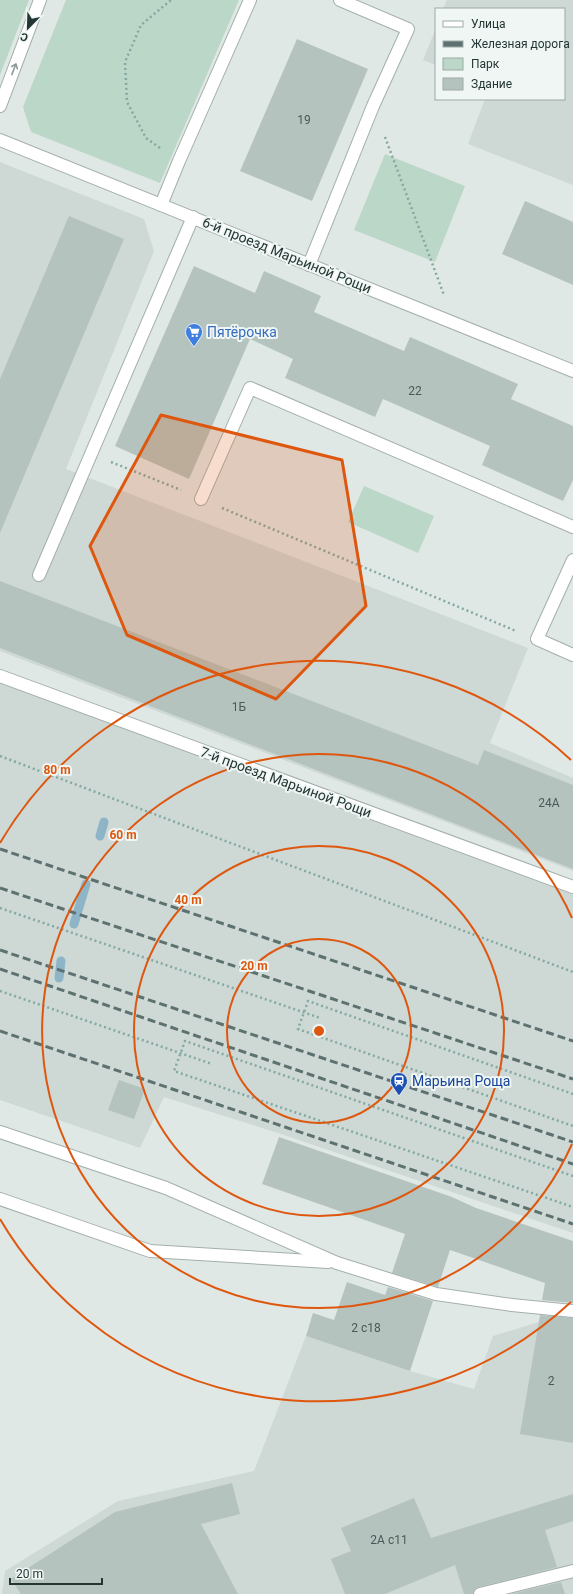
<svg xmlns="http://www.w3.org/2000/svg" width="573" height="1594" viewBox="0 0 573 1594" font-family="Roboto,sans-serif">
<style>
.built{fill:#ced8d5}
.green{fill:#bbd7c7}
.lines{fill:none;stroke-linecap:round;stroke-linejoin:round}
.stream{stroke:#8eb5c7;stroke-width:9}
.building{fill:#b5c3bf}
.service-casing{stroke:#a4afad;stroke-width:14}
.minor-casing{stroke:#a4afad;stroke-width:14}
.path{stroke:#84a8a3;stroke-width:2.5;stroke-dasharray:2 3;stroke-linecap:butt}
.service{stroke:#fff;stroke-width:12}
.minor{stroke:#fff;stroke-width:12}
.rail{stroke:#5d7270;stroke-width:3;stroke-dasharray:8 4;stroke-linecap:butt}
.oneway{stroke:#919a9a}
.marked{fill:#de570e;fill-opacity:0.2;stroke:#de570e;stroke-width:3;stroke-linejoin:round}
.ring{fill:none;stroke:#de570e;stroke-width:2}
.labels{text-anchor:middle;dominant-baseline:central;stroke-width:4;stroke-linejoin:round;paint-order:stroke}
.number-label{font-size:12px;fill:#485957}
.street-label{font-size:14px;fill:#233634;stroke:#eff6f4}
.shop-label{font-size:14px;fill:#366cbe;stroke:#eff6f4;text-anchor:start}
.transit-label{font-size:14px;fill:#164399;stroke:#eff6f4;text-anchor:start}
.centre{fill:#de570e;stroke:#eff6f4;stroke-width:2}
.ring-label{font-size:12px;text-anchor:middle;font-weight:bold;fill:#de570e;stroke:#eff6f4;stroke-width:4;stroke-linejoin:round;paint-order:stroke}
</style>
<rect width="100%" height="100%" fill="#e0e8e6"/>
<g class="built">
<path d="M447,0H573V185L468,144L485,99H564V9H443Z"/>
<path d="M436,28V65L423,60Z"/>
<path d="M0,162L144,219L154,251L66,469L528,648L490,743L573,778V871L0,651Z"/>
<path d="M0,683L573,892V1233L278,1133L164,1097L140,1148L0,1100Z"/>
<path d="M539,1322L573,1327V1594H2L5,1571L118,1501L254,1471L306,1336L410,1371L474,1389L493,1336Z"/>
</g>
<g class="green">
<path d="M0,0H29L0,75Z"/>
<path d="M66,0H239L160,183L31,132L23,107Z"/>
<path d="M385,154L465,186L435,262L354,230Z"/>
<path d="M364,486L434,516L418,553L348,522Z"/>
</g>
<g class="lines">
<g class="stream">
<path d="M100,836L104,822"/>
<path d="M74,924L86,884"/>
<path d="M59,978L61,961"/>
</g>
</g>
<g class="building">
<path d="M297,39L368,69L312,201L240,171Z"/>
<path d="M525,201L573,222V285L502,254Z"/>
<path d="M69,216L124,239L0,533V379Z"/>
<path d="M194,266L255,293L264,271L321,296L314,312L404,351L410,337L518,384L511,399L573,426V480L563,501L482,465L490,446L383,399L375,417L285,378L293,359L250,339L189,479L115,446Z"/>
<path d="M0,581L478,765L484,750L573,785V869L0,648Z"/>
<path d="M119,1080L145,1089L134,1119L108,1110Z"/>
<path d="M279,1137L452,1197L476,1208L573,1241V1303L542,1300L545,1283L450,1250L438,1287L392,1273L405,1234L262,1184Z"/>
<path d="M347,1282L385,1295L388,1287L433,1301L410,1371L306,1336L313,1313L334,1320Z"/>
<path d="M540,1315L573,1318V1443L520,1434Z"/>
<path d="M232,1483L240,1514L201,1524L238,1594H21L11,1579L115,1512Z"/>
<path d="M573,1494V1521L545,1530L557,1567L478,1587L475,1589L473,1594H464L455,1565L385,1594H345L331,1559L351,1551L341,1528L414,1498L431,1538Z"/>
<path d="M561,1582L565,1594H511Z"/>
</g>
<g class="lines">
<defs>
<g id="service">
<path d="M161,205L179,161L250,0"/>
<path d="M309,265L373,106L408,29L340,0"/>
<path d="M201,499L250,388L573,527"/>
<path d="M573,560L537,639L573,655"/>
<path d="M39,575L193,217"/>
<path d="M0,676L573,887"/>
<path d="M0,1132L166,1188L337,1263L436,1294L512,1305L573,1311"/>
<path d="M0,1199L150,1251L328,1262"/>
<path d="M480,1594L573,1571"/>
</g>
<g id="minor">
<path d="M0,106L40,0"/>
<path d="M0,140L573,371"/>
</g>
</defs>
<use href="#service" class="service-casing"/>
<use href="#minor" class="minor-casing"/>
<g class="path">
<path d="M385,137L444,295"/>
<path d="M160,148L146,138L127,102L125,62L141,25L171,0"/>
<path d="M111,462L181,490"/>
<path d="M222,508L516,631"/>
<path d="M0,756L573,972"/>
<path d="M0,908L320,1018"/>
<path d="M0,991L212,1064"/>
<path d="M573,1094L308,1001L298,1029L573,1126"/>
<path d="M573,1176L185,1041L174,1071L573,1207"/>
</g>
<use href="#service" class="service"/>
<use href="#minor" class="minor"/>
<g class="rail">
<path d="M0,849L573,1041"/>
<path d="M0,888L573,1079"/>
<path d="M0,950L573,1142"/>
<path d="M0,969L573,1164"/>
<path d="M0,1031L573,1224"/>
</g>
</g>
<defs><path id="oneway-shaft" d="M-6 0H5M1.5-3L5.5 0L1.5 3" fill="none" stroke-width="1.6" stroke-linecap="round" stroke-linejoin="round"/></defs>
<use class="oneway" href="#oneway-shaft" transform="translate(14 69) rotate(-69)"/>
<path class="marked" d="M161,415L342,460L366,606L276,699L127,635L90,546Z"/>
<g class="ring">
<circle cx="319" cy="1031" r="92"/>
<circle cx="319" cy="1031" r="185"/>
<path d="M572 1144A277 277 0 1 1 572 918"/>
<path d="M571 1302A370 370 0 0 1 0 1219M0 843A370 370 0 0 1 571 760"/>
</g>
<defs>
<symbol id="supermarket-pin" viewBox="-11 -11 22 30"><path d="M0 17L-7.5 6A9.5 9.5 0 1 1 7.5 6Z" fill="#3f7fe0" stroke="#eff6f4"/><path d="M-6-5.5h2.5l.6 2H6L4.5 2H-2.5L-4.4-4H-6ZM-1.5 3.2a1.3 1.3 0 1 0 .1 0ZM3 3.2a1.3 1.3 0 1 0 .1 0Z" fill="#fff"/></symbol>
<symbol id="station-pin" viewBox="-11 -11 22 30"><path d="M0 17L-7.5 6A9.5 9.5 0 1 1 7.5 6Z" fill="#1a4fb4" stroke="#eff6f4"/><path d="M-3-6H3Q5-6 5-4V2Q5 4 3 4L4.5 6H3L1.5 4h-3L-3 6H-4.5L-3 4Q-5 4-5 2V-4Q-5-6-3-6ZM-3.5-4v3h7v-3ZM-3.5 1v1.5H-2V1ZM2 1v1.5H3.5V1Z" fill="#fff"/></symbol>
</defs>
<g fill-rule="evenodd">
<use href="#supermarket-pin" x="184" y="322" width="20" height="27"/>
<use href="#station-pin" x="389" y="1071" width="20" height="27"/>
</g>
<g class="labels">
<g class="number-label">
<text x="304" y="120">19</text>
<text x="415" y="391">22</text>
<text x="239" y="707">1Б</text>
<text x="549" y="803">24А</text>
<text x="366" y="1328">2 с18</text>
<text x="551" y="1381">2</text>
<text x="389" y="1540">2А с11</text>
</g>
<g class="street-label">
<text transform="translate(287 255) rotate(22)">6-й проезд Марьиной Рощи</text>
<text transform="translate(286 782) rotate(20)">7-й проезд Марьиной Рощи</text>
</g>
<g class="shop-label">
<text x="207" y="332">Пятёрочка</text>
</g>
<g class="transit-label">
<text x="412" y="1081">Марьина Роща</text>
</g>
</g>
<circle cx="319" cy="1031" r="6" class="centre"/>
<g class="ring-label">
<text x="57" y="774">80 m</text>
<text x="123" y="839">60 m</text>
<text x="188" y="904">40 m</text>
<text x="254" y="970">20 m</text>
</g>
<rect x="435" y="8" width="130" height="92" fill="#eff6f4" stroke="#9da9a7"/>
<rect x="443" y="21" width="20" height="6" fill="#ffffff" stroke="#9da9a7"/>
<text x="471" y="28" font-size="12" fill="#233634">Улица</text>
<rect x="443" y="41" width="20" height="6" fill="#5d7270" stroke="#9da9a7"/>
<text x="471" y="48" font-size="12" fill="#233634">Железная дорога</text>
<rect x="443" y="58" width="20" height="12" fill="#bbd7c7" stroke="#9da9a7"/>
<text x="471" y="68" font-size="12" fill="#233634">Парк</text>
<rect x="443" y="78" width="20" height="12" fill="#b5c3bf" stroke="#9da9a7"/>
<text x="471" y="88" font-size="12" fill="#233634">Здание</text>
<g transform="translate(28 28) rotate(203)" stroke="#eff6f4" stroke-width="3" paint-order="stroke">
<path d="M0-3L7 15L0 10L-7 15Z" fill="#233634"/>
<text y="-6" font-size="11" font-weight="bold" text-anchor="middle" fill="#233634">С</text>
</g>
<path d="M10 1578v6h92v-6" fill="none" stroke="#233634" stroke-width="2"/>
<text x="16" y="1578" font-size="12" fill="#233634" stroke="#eff6f4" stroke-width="3" paint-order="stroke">20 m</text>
</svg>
